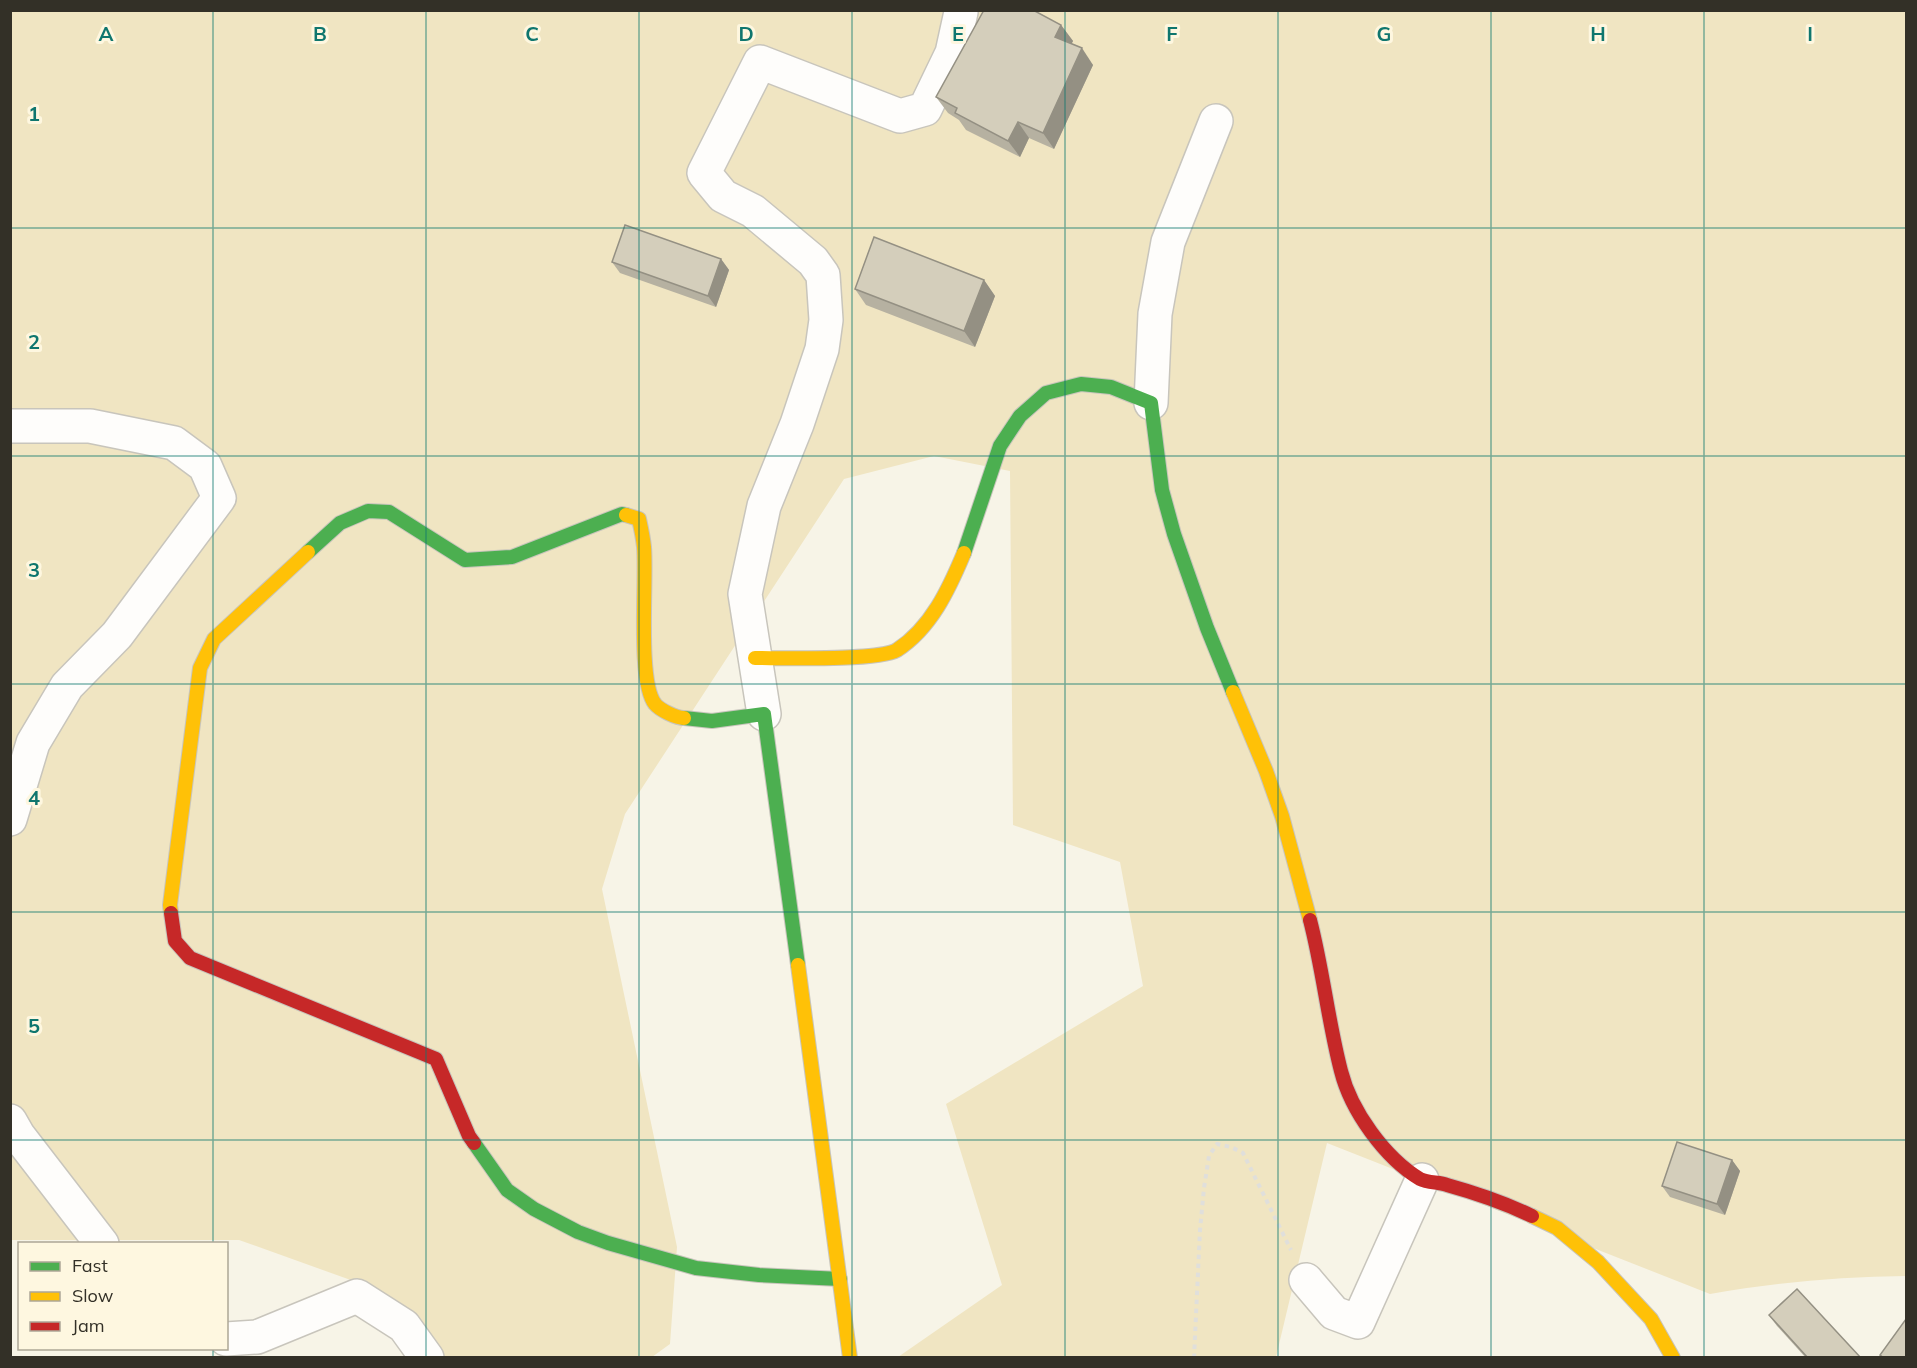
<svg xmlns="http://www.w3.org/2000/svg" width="1917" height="1368" viewBox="0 0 1917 1368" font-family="Mulish,sans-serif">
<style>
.green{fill:#f0e5c2}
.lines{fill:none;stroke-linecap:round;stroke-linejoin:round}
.street-casing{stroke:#c8c5bc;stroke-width:36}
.fast-casing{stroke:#c8c5bc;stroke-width:16}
.slow-casing{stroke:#c8c5bc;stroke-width:16}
.jam-casing{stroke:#c8c5bc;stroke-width:16}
.path{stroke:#e0dfdb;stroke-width:4;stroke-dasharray:4.5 4.5;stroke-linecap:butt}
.street{stroke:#fefdfb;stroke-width:33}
.fast{stroke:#4caf50;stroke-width:14}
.slow{stroke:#ffc107;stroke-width:14}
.jam{stroke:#c62828;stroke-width:14}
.wall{fill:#b6b1a1}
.shaded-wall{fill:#949083}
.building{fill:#d4cebb;stroke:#949083;stroke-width:1.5}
.grid{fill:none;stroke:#0f766e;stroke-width:1.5;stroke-opacity:0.55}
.grid-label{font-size:20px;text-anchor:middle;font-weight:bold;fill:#0f766e;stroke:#fef7e0;stroke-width:6;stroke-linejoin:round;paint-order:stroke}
</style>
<rect width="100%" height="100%" fill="#f7f4e7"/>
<path class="green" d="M10,11H1906V1276C1840,1277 1775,1282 1710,1294L1327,1143L1276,1357H898L1002,1285L946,1104L1143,986L1120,862L1013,825L1010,471L934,456L844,479L625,814L602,889L677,1247L670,1344L652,1357H424L373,1288L239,1240H11Z"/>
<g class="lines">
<defs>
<g id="street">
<path d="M1151,403L1155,314L1168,242L1216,121"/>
<path d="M10,426H90L174,443L205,466L219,498L117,635L67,686L33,743L10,819"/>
<path d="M764,714L745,594L764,506L797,424L822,349L826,320L823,275L813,261L753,211L723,196L704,173L760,62L900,116L925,109L952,53L961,12"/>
<path d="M10,1121L18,1135L102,1244"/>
<path d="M1306,1280L1334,1313L1358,1322L1422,1180"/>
<path d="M226,1339L257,1337L357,1296L404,1326L427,1358"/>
</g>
<g id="fast">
<path d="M308,552L340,523L368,511L389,512L465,560L512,557L622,514L626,515"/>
<path d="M964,553L1000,446L1020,416L1046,393L1081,384L1111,387L1151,403L1162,490L1174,534L1207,628L1233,692"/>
<path d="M684,718L712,721L764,714L798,965"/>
<path d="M474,1143L507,1190L534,1209L578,1232L608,1243L696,1268L759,1275L840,1279"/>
</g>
<g id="slow">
<path d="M626,515L639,519C641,528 643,537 644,547C647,579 637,681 655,704C660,710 676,718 684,718"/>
<path d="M755,658C782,658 878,661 897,650C931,628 949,589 964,553"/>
<path d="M1233,692L1266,771L1282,816L1310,920"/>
<path d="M171,913L170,905L200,668L214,639L308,552"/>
<path d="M798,965L850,1358"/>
<path d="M1532,1216L1557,1228L1598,1262L1651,1319L1673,1358"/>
</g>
<g id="jam">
<path d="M171,913L175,941L190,958L436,1059L469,1136L474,1143"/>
<path d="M1310,920C1323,970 1328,1021 1341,1071C1351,1111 1385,1158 1420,1179C1428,1183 1439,1182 1447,1185C1476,1193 1505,1203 1532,1216"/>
</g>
</defs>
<use href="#street" class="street-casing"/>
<use href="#fast" class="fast-casing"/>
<use href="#slow" class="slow-casing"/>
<use href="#jam" class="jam-casing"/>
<path class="path" d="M1194,1358L1200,1230L1204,1188L1209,1156L1217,1144L1231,1147L1243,1153L1291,1250"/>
<use href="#street" class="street"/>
<use href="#fast" class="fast"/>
<use href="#slow" class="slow"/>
<use href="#jam" class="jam"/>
</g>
<g class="wall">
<path d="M1061,25L1073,41L1071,44L1093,65L1054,149L1029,138L1020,157L966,130L959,120L948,113L936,97Z"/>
<path d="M721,259L729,270L716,307L620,273L612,262Z"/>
<path d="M984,280L995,296L975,347L866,305L855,289Z"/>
<path d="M1732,1160L1740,1171L1725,1215L1670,1197L1662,1186Z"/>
<path d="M1769,1315L1861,1358H1806L1777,1326Z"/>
</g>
<g class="shaded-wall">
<path d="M1061,25L1073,41L1067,53L1055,37Z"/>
<path d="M1082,48L1093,65L1054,149L1043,133Z"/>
<path d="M1018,122L1029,138L1020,157L1008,141Z"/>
<path d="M721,259L729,270L716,307L708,296Z"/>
<path d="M984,280L995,296L975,347L964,331Z"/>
<path d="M1732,1160L1740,1171L1725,1215L1717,1204Z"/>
</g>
<g class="building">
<path d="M984,10H1033L1061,25L1055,37L1082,48L1043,133L1018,122L1008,141L955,113L957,108L936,97Z"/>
<path d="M625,225L721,259L708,296L612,262Z"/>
<path d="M874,237L984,280L964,331L855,289Z"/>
<path d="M1677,1142L1732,1160L1717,1204L1662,1186Z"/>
<path d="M1797,1289L1861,1358H1808L1769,1315Z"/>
<path d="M1906,1319V1358H1884L1880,1355Z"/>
</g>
<path class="grid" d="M213,10V1244M426,10V1358M639,10V1358M852,10V1358M1065,10V1358M1278,10V1358M1491,10V1358M1704,10V1358M10,228H1906M10,456H1906M10,684H1906M10,912H1906M10,1140H1906M213,1348V1358"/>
<g class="grid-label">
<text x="106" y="41">A</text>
<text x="320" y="41">B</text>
<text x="532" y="41">C</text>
<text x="746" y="41">D</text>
<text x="958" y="41">E</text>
<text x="1172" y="41">F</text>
<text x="1384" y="41">G</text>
<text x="1598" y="41">H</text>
<text x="1810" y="41">I</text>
<text x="34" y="121">1</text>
<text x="34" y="349">2</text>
<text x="34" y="577">3</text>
<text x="34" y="805">4</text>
<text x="34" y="1033">5</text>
</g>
<rect width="1917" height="1368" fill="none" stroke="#333027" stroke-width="24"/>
<rect x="18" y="1242" width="210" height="108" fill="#fef7e0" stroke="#ada796" stroke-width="1.5"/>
<rect x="30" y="1262" width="30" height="9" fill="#4caf50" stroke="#ada796" stroke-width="1.5"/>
<text x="72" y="1272" font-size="18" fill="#333027">Fast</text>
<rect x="30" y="1292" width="30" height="9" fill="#ffc107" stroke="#ada796" stroke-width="1.5"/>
<text x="72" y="1302" font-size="18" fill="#333027">Slow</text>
<rect x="30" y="1322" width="30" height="9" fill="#c62828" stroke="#ada796" stroke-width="1.5"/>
<text x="72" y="1332" font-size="18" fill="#333027">Jam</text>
</svg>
